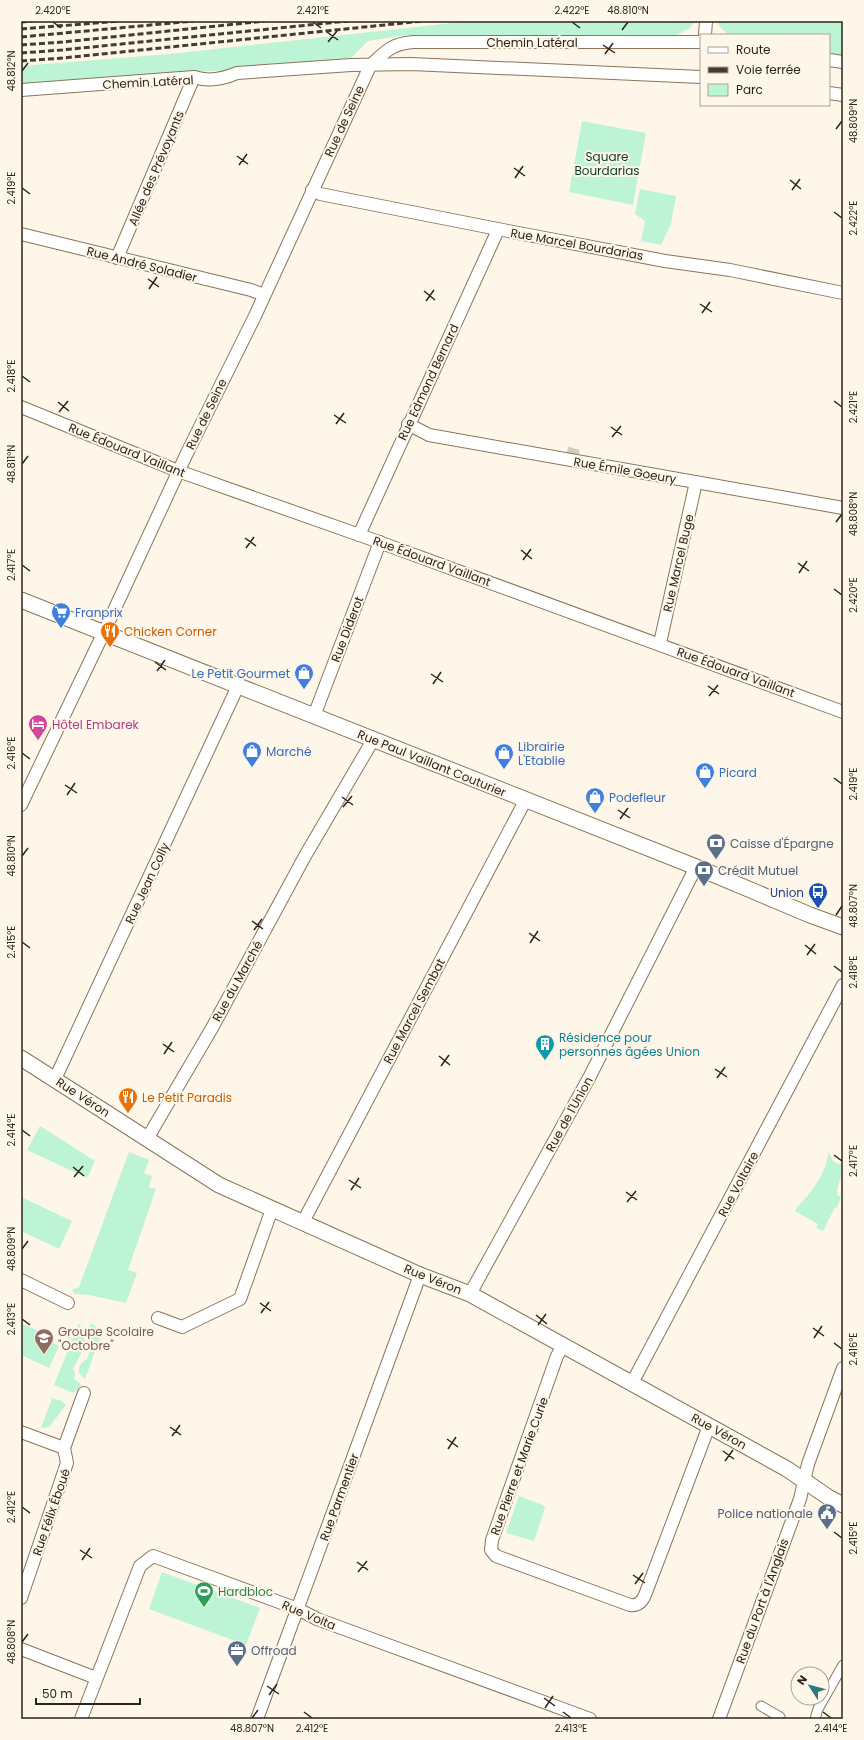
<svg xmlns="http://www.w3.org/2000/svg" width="864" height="1740" viewBox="0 0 864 1740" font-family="Poppins,sans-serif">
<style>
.green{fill:#bdf4d6}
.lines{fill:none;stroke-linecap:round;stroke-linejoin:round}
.minor-tunnel{stroke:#d5ccc0;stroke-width:12;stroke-dasharray:12 6;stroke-linecap:butt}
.pedestrian-casing{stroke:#8a755a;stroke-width:11}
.minor-casing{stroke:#8a755a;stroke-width:14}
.tertiary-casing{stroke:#8a755a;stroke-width:17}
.pedestrian{stroke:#fff;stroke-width:9}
.minor{stroke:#fff;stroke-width:12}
.tertiary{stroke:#fff;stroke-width:15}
.rail{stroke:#453c30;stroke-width:3;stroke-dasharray:6 3;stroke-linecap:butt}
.ticks{fill:none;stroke:#2c2418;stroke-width:1.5}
.labels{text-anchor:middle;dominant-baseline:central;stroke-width:4;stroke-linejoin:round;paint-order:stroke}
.street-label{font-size:12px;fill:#2c2418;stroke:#fff6ea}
.park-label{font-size:12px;fill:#083b26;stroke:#fff6ea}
.shop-label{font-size:12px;fill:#366cbe;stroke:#fff6ea;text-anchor:start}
.food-label{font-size:12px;fill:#c56008;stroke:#fff6ea;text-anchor:start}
.hotel-label{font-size:12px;fill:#b23c85;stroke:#fff6ea;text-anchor:start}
.service-label{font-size:12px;fill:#4e5e75;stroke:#fff6ea;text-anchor:start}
.transit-label{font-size:12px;fill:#164399;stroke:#fff6ea;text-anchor:end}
.culture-label{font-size:12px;fill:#0d838f;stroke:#fff6ea;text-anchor:start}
.education-label{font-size:12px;fill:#785e54;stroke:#fff6ea;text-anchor:start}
.leisure-label{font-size:12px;fill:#27864d;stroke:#fff6ea;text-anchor:start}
.neatline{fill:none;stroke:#2c2418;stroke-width:1.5}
.ticks-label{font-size:10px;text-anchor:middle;fill:#2c2418}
</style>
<rect width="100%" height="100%" fill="#fff6ea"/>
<g class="green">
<path d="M470,21H695L690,28L671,38L408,35L368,41L351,58L240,69L21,84V66L169,54Z"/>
<path d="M716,21L843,22V56L829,54V35H729L721,28Z"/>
<path d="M582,121L646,133L633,205L569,192Z"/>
<path d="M640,189L676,196L671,224L661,245L641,241L645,221L635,214Z"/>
<path d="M40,1126L95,1161L87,1178L27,1150Z"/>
<path d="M829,1151C831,1160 834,1164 843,1164C843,1175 837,1184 837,1195L841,1197L837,1208L835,1207L823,1231L816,1228L818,1224L795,1211C799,1204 804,1200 809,1194C820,1180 826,1168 829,1151Z"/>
<path d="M129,1152L149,1160L144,1173L152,1176L149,1187L156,1189L128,1270L137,1273L126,1303L89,1295L75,1294L72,1290L79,1287Z"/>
<path d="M21,1197L72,1221L59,1249L21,1231Z"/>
<path d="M21,1323L40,1332L39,1336L59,1346L49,1368L21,1355Z"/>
<path d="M79,1323C90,1342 82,1352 73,1369L75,1373L74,1379L80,1383L81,1386L73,1393L54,1385Z"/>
<path d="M91,1323L99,1329L101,1335L85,1379L79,1373C79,1365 81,1362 87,1359L92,1344C89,1336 88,1331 91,1323Z"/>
<path d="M52,1398L62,1401L66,1405L49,1427L41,1428Z"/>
<path d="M519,1496L543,1505L545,1508L534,1541L506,1533Z"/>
<path d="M162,1572L260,1608L246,1645L149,1609Z"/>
</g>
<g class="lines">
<path class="minor-tunnel" d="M571,460L575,445"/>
<defs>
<g id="pedestrian">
<path d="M761,1706L780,1717"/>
<path d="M815,1719L818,1709L843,1665"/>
</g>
<g id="minor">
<path d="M705,35L706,21"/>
<path d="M829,60L843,62"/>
<path d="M21,90L194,77C209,82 223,79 237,73L351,65L411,64L701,77"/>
<path d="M829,93L843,95"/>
<path d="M312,190L320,194L508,231L665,261L730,270L843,293"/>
<path d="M21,234L251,290L264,295"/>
<path d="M117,258L194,77"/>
<path d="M21,407L178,471L368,538L843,712"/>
<path d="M408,424L429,435L843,508"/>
<path d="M359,535L498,230"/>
<path d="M660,643L696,482"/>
<path d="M314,716L380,542"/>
<path d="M21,805L104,632L187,453L255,316L370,66C386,51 391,44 413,42H701"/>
<path d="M55,1079L238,686"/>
<path d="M147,1139L212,1028L305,856L373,740"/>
<path d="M303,1222L525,801"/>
<path d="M21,1280L68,1303"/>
<path d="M470,1294L589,1078L696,867"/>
<path d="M158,1318L182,1327L240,1299L272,1209"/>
<path d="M563,1346L557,1356L492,1540L491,1550L496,1556L630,1605C638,1606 642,1602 645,1595L709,1426"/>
<path d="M632,1383L843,985"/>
<path d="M21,1432L64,1448L67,1463L21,1598"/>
<path d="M64,1448L84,1393"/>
<path d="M21,1649L96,1678"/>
<path d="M81,1719L140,1566L153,1556L298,1609L317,1619L590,1719"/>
<path d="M257,1719L420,1275"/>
<path d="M719,1719L800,1499L808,1464L843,1368"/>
</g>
<g id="tertiary">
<path d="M21,600L696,867L810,915L843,927"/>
<path d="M21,1058L219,1185L420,1275L470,1294L787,1469L828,1497L843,1505"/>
</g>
</defs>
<use href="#pedestrian" class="pedestrian-casing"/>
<use href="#minor" class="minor-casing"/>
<use href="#tertiary" class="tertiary-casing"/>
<use href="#pedestrian" class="pedestrian"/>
<use href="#minor" class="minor"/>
<use href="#tertiary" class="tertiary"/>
<g class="rail">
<path d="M21,22L33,21"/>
<path d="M21,29L120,21"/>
<path d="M21,37L194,21"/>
<path d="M21,45L63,42L265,21"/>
<path d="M21,53L62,50L348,21"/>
<path d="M21,61L63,58L423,21"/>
</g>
</g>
<path class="ticks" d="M53,22L61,28M313,22L321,28M572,22L580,28M622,30L628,22M327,32L338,40M328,42L337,31M603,45L615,53M605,54L613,43M22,71L28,63M836,129L842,121M237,156L248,164M239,165L247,154M514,168L525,176M515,178L523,166M790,180L801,189M22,188L30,194M792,190L800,179M834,212L842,218M148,279L159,287M149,289L157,277M424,291L435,300M426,301L434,290M700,304L712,312M702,313L710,302M22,376L30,382M834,401L842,407M58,402L69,411M59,412L68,401M334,415L346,423M336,424L344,413M611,427L622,435M612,437L621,426M22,464L28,456M836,522L842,514M245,538L256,546M246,548L254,537M521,550L532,559M523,560L531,549M798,563L809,571M22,565L30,571M799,573L807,561M834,589L842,595M155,662L166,670M157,671L165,660M431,674L443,682M433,684L441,672M708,686L719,694M709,696L718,685M22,753L30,759M834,778L842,784M65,785L77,793M67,795L75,783M342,797L353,805M343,807L352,796M618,810L630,818M620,819L628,808M22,856L28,848M836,915L842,906M252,921L263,929M254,930L262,919M529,933L540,941M22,942L30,948M530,943L538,931M805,945L816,954M807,955L815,944M834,966L842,972M163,1044L174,1052M164,1054L172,1042M439,1056L450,1065M441,1066L449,1055M715,1069L727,1077M717,1078L725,1067M22,1130L30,1136M834,1155L842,1161M73,1167L84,1176M74,1177L83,1166M349,1180L361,1188M351,1190L359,1178M626,1192L637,1200M627,1202L636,1191M22,1249L28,1241M260,1303L271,1311M261,1313L269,1302M536,1315L547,1324M22,1319L30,1325M538,1325L546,1314M813,1328L824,1336M814,1338L822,1326M834,1343L842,1349M170,1427L181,1435M172,1436L180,1425M447,1439L458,1447M448,1449L456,1437M723,1451L734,1459M725,1461L733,1450M22,1507L30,1513M834,1532L842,1538M80,1550L92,1558M82,1560L90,1548M357,1562L368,1570M358,1572L367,1561M633,1575L645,1583M635,1584L643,1573M22,1642L28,1634M267,1686L279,1694M269,1695L277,1684M544,1698L555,1706M545,1708L553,1696M304,1712L312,1718M563,1712L571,1718M823,1712L831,1718M252,1718L258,1710"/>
<defs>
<symbol id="supermarket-pin" viewBox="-11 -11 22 30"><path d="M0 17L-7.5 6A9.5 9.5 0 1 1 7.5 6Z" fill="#3f7fe0" stroke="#fff6ea"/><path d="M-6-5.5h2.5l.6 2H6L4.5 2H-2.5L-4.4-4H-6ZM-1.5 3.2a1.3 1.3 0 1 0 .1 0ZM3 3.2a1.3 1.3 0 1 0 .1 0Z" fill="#fff"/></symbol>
<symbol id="restaurant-pin" viewBox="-11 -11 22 30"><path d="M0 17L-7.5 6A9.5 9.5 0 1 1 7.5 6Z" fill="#e8710a" stroke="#fff6ea"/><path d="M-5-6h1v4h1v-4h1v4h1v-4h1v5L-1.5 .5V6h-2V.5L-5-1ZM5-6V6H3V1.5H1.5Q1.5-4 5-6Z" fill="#fff"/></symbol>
<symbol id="shop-pin" viewBox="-11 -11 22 30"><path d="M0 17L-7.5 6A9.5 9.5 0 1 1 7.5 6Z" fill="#3f7fe0" stroke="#fff6ea"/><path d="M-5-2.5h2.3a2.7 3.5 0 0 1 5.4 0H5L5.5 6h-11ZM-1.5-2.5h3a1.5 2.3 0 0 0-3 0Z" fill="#fff"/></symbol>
<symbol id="hotel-pin" viewBox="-11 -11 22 30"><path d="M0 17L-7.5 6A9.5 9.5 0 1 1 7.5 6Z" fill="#d1479c" stroke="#fff6ea"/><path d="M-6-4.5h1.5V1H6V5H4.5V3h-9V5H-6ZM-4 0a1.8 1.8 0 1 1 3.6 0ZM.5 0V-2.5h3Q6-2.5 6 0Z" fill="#fff"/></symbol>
<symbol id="bank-pin" viewBox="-11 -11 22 30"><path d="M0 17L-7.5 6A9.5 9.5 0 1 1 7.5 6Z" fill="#5c6f8a" stroke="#fff6ea"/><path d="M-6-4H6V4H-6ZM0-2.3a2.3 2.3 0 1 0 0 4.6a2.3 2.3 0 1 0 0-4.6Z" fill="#fff"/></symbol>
<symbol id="bus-pin" viewBox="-11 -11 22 30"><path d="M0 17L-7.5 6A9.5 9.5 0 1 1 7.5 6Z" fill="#1a4fb4" stroke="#fff6ea"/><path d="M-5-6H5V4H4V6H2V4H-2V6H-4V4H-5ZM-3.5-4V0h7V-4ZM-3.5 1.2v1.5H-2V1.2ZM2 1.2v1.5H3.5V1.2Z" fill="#fff"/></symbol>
<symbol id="building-pin" viewBox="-11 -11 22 30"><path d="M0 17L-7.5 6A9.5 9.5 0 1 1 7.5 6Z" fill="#0f9aa8" stroke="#fff6ea"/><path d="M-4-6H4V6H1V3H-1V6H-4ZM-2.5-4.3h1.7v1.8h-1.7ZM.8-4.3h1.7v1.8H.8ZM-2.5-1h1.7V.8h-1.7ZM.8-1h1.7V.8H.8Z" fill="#fff"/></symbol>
<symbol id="school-pin" viewBox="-11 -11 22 30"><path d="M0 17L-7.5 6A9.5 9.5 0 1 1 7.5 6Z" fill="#8d6e63" stroke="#fff6ea"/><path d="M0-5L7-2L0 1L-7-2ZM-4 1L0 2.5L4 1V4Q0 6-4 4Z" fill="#fff"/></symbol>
<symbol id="civic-pin" viewBox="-11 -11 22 30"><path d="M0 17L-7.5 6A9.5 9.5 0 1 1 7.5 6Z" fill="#5c6f8a" stroke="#fff6ea"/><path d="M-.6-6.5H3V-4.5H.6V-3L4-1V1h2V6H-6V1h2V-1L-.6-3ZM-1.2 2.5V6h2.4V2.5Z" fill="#fff"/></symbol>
<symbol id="stadium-pin" viewBox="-11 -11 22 30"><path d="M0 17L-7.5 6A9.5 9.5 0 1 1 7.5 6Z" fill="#2e9e5b" stroke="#fff6ea"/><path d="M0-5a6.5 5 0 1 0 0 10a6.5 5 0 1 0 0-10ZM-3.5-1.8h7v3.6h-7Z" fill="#fff"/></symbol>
<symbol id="office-pin" viewBox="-11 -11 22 30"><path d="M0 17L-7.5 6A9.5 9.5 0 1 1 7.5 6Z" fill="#5c6f8a" stroke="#fff6ea"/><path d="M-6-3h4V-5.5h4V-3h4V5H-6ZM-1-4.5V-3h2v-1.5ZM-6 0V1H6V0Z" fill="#fff"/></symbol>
</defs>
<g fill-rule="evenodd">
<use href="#supermarket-pin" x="50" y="601" width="22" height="30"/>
<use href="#restaurant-pin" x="99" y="620" width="22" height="30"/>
<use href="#shop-pin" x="293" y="662" width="22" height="30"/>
<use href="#hotel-pin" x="27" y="713" width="22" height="30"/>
<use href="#shop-pin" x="241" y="740" width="22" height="30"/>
<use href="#shop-pin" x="493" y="742" width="22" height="30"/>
<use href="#shop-pin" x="694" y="761" width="22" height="30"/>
<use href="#shop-pin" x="584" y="786" width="22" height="30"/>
<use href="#bank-pin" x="705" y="832" width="22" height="30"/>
<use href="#bank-pin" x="693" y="859" width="22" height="30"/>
<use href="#bus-pin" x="807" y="881" width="22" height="30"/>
<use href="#building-pin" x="534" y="1033" width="22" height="30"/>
<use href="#restaurant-pin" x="117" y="1086" width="22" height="30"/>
<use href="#school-pin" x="33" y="1327" width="22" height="30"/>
<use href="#civic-pin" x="816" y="1502" width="22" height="30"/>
<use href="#stadium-pin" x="193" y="1580" width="22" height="30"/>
<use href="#office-pin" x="226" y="1639" width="22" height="30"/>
</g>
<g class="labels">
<g class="street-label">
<text x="532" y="42">Chemin Latéral</text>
<text transform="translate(148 82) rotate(-3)">Chemin Latéral</text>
<text transform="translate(344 121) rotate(-65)">Rue de Seine</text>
<text transform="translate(156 168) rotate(-67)">Allée des Prévoyants</text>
<text transform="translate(577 244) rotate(10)">Rue Marcel Bourdarias</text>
<text transform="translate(142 264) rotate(14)">Rue André Soladier</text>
<text transform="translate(428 382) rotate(-65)">Rue Edmond Bernard</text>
<text transform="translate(206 414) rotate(-64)">Rue de Seine</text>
<text transform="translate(127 450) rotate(22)">Rue Édouard Vaillant</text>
<text transform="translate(625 470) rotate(10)">Rue Émile Goeury</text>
<text transform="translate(432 561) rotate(20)">Rue Édouard Vaillant</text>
<text transform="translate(678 563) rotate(-77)">Rue Marcel Buge</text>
<text transform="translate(347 629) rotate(-69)">Rue Diderot</text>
<text transform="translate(736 672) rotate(20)">Rue Édouard Vaillant</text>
<text transform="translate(432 763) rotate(22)">Rue Paul Vaillant Couturier</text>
<text transform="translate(147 883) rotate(-65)">Rue Jean Colly</text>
<text transform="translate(237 981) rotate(-61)">Rue du Marché</text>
<text transform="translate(414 1011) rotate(-62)">Rue Marcel Sembat</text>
<text transform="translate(83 1097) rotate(33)">Rue Véron</text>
<text transform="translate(569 1114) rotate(-61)">Rue de l'Union</text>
<text transform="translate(738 1184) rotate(-62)">Rue Voltaire</text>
<text transform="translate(433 1279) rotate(22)">Rue Véron</text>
<text transform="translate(719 1431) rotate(29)">Rue Véron</text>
<text transform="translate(519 1466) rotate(-70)">Rue Pierre et Marie Curie</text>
<text transform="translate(339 1497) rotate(-70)">Rue Parmentier</text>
<text transform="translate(51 1512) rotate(-71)">Rue Félix Éboué</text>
<text transform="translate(762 1601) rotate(-70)">Rue du Port à l'Anglais</text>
<text transform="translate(309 1615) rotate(23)">Rue Volta</text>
</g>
<g class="park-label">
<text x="607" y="156">Square<tspan x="607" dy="14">Bourdarias</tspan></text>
</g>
<g class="shop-label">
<text x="75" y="612">Franprix</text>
<text x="290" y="673" text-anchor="end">Le Petit Gourmet</text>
<text x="518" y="746">Librairie<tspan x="518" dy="14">L'Etablie</tspan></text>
<text x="266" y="751">Marché</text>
<text x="719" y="772">Picard</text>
<text x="609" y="797">Podefleur</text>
</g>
<g class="food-label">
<text x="124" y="631">Chicken Corner</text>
<text x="142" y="1097">Le Petit Paradis</text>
</g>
<g class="hotel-label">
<text x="52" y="724">Hôtel Embarek</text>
</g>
<g class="service-label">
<text x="730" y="843">Caisse d'Épargne</text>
<text x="718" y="870">Crédit Mutuel</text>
<text x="813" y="1513" text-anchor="end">Police nationale</text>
<text x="251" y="1650">Offroad</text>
</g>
<g class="transit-label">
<text x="804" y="892">Union</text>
</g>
<g class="culture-label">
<text x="559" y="1037">Résidence pour<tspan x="559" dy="14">personnes âgées Union</tspan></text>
</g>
<g class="education-label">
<text x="58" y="1331">Groupe Scolaire<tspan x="58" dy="14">"Octobre"</tspan></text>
</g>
<g class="leisure-label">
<text x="218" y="1591">Hardbloc</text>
</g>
</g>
<rect width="864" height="1740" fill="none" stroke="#fff6ea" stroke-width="44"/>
<rect x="700" y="34" width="130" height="72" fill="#fff6ea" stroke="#aba296"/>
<rect x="708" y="47" width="20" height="6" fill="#ffffff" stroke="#aba296"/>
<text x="736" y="54" font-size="12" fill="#2c2418">Route</text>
<rect x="708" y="67" width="20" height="6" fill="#453c30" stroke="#aba296"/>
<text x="736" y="74" font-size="12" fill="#2c2418">Voie ferrée</text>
<rect x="708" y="84" width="20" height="12" fill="#bdf4d6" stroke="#aba296"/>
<text x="736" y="94" font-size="12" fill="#2c2418">Parc</text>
<g transform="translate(810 1686) rotate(306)"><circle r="19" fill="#fff6ea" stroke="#aba296"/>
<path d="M0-3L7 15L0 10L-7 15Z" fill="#2f7977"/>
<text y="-6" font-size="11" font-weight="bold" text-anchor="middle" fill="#2c2418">N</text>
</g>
<path d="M36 1698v6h104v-6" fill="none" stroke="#2c2418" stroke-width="2"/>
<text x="42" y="1698" font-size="12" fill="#2c2418" stroke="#fff6ea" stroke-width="3" paint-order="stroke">50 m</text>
<rect x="22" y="22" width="820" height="1696" class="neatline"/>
<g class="ticks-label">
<text x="53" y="14">2.420°E</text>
<text x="313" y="14">2.421°E</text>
<text x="572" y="14">2.422°E</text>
<text x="628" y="14">48.810°N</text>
<text transform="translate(11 71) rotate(-90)" y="4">48.812°N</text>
<text transform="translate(853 121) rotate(-90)" y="4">48.809°N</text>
<text transform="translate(11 188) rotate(-90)" y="4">2.419°E</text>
<text transform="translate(853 218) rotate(-90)" y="4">2.422°E</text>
<text transform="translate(11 376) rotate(-90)" y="4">2.418°E</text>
<text transform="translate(853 407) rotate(-90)" y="4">2.421°E</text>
<text transform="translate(11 464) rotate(-90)" y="4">48.811°N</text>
<text transform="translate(853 514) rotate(-90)" y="4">48.808°N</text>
<text transform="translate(11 565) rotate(-90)" y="4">2.417°E</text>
<text transform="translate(853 595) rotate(-90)" y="4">2.420°E</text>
<text transform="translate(11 753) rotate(-90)" y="4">2.416°E</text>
<text transform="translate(853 784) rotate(-90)" y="4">2.419°E</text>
<text transform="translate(11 856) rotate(-90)" y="4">48.810°N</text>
<text transform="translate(853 906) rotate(-90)" y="4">48.807°N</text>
<text transform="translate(11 942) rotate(-90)" y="4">2.415°E</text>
<text transform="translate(853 972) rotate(-90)" y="4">2.418°E</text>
<text transform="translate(11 1130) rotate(-90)" y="4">2.414°E</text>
<text transform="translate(853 1161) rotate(-90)" y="4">2.417°E</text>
<text transform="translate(11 1249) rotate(-90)" y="4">48.809°N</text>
<text transform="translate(11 1319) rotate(-90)" y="4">2.413°E</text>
<text transform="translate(853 1349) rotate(-90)" y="4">2.416°E</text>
<text transform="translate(11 1507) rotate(-90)" y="4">2.412°E</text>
<text transform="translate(853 1538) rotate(-90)" y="4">2.415°E</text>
<text transform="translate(11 1642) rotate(-90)" y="4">48.808°N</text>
<text x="252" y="1732">48.807°N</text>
<text x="312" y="1732">2.412°E</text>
<text x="571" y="1732">2.413°E</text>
<text x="831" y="1732">2.414°E</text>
</g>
</svg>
